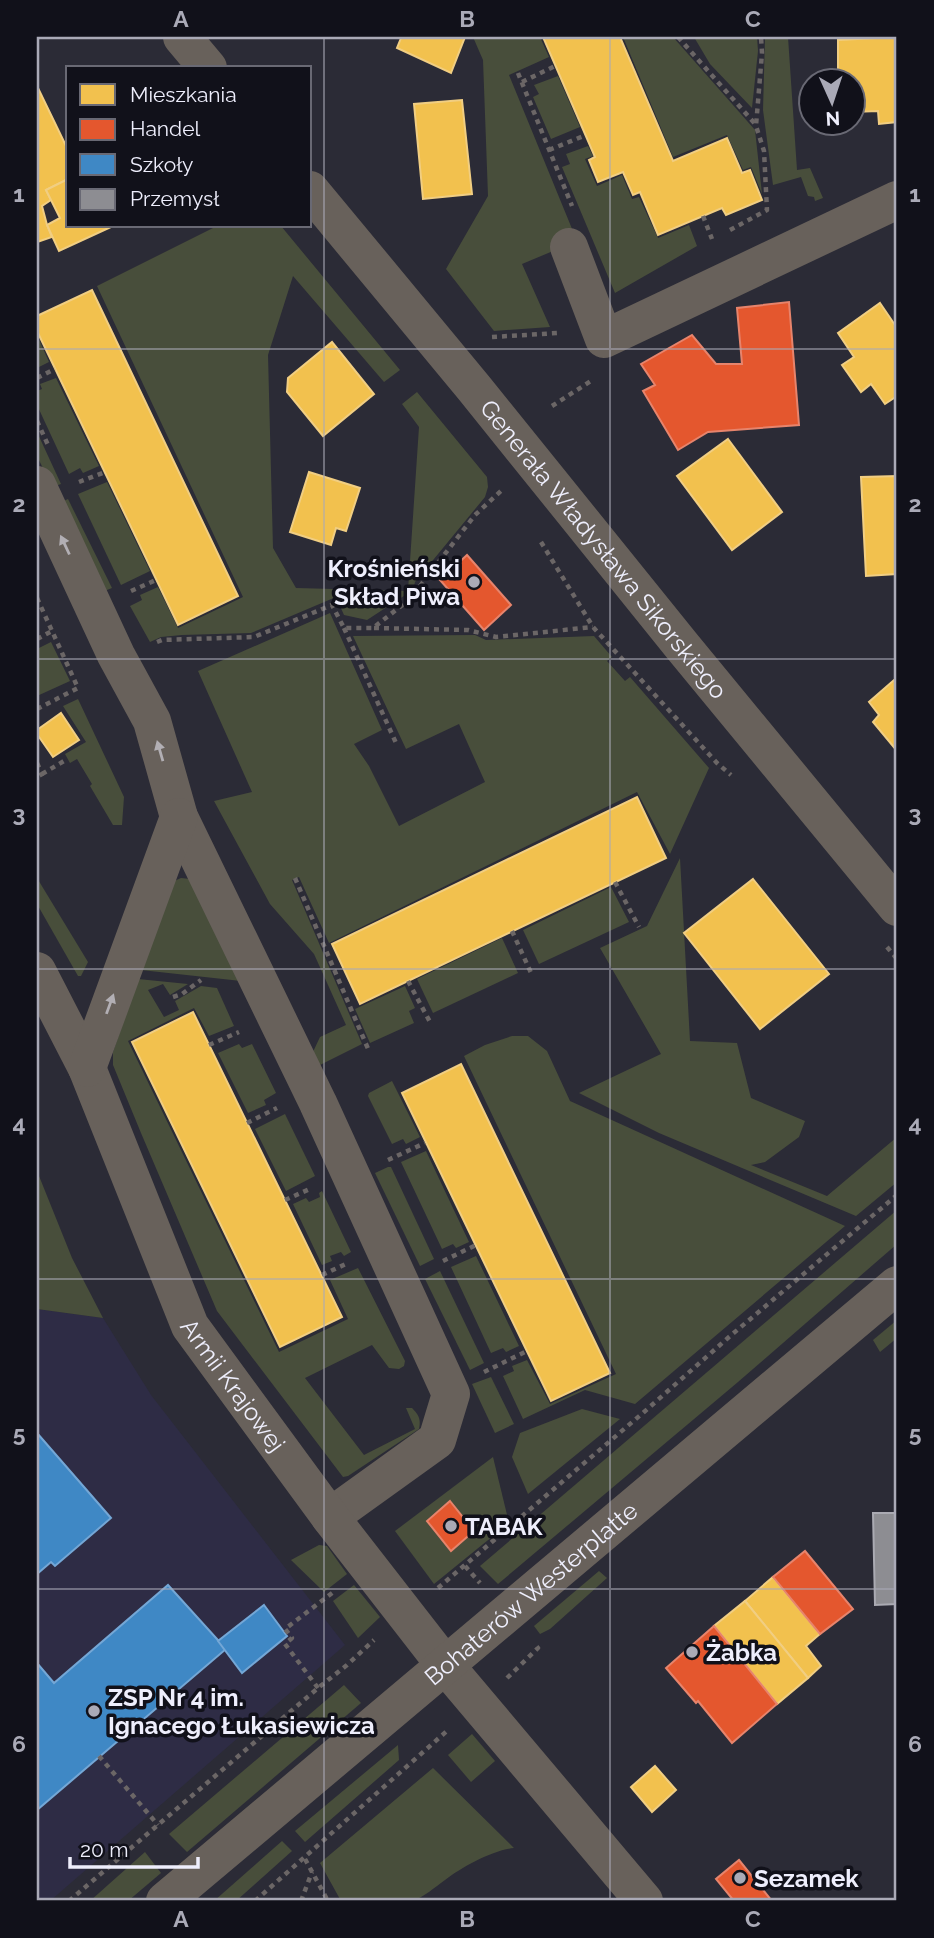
<svg xmlns="http://www.w3.org/2000/svg" width="934" height="1938" viewBox="0 0 934 1938" font-family="Raleway,sans-serif">
<style>
.built{fill:#2e2c45}
.green{fill:#484e3b}
.homes{fill:#f2c14e;stroke:#f1ce82;stroke-width:2}
.shops{fill:#e4572e;stroke:#e7846c;stroke-width:2}
.schools{fill:#3f88c5;stroke:#74a7d6;stroke-width:2}
.industry{fill:#8d8d92;stroke:#aaaab2;stroke-width:2}
.lines{fill:none;stroke-linecap:round;stroke-linejoin:round}
.path{stroke:#6b6666;stroke-width:4.5;stroke-dasharray:5 5;stroke-linecap:butt}
.minor{stroke:#68615b;stroke-width:38}
.oneway{fill:#b2afb4}
.grid{fill:none;stroke:#aaaab7;stroke-width:2;stroke-opacity:0.55}
.poi-dot{fill:#aaaab7;stroke:#11111a;stroke-width:2.5}
.labels{text-anchor:middle;dominant-baseline:central;stroke-width:7;stroke-linejoin:round;paint-order:stroke}
.street-label{font-size:24px;fill:#eeeefc;stroke:#11111a}
.poi-label{font-size:24px;font-weight:bold;fill:#eeeefc;stroke:#11111a;text-anchor:start}
.neatline{fill:none;stroke:#aaaab7;stroke-width:2.5}
.grid-label{font-size:23px;text-anchor:middle;font-weight:bold;fill:#aaaab7}
</style>
<rect width="100%" height="100%" fill="#2b2b36"/>
<path class="built" d="M37,1309L103,1318L151,1395L345,1645L50,1901H37Z"/>
<g class="green">
<path d="M473,37H540L549,57L509,75L577,241L522,264L550,327L494,331L446,269L488,196L483,60Z"/>
<path d="M623,37H673L755,130L762,194L751,167L743,170L727,135L673,157Z"/>
<path d="M694,37H757L758,51L752,108L710,64Z"/>
<path d="M765,37H788L797,170L810,168L823,198L815,201L814,197L808,196L801,177L773,185L763,110Z"/>
<path d="M558,76L580,127L551,139L533,97L539,94L534,85Z"/>
<path d="M588,146L593,156L585,159L597,186L622,175L632,199L639,197L658,238L689,225L697,246L615,293L562,167L570,164L566,154Z"/>
<path d="M217,226H281L400,370L384,382L293,276L268,355L273,548L296,588L408,591L419,427L402,404L417,392L487,477L488,487L485,497L415,582L413,590L367,620L344,615L336,597L251,633L182,635L161,637L150,642L130,606L142,600L140,595L158,587L178,628L243,597L97,286Z"/>
<path d="M37,335L49,362L37,368Z"/>
<path d="M56,378L99,466L83,473L80,468L69,474L37,405V391L42,389L40,384Z"/>
<path d="M37,432L61,484L52,487L37,456Z"/>
<path d="M107,482L150,571L121,585L78,494Z"/>
<path d="M68,499L112,588L102,592L59,503Z"/>
<path d="M330,613L382,730L354,744L369,766L399,826L485,782L459,724L406,749L353,636L475,635L486,640L594,636L612,657L607,661L625,681L630,677L709,768L670,854L637,792L329,943L299,877L292,880L362,1044L316,1067L312,1054L320,1037L346,1025L314,954L270,904L214,801L252,792L198,671Z"/>
<path d="M51,642L70,681L37,696V649Z"/>
<path d="M78,699L124,797L122,825H113L90,786L92,784L77,759L70,763L65,754L86,742L63,706Z"/>
<path d="M680,858L690,1041L737,1043L751,1098L805,1121L799,1137L765,1162L751,1165L827,1196L897,1137V1182L856,1216L659,1133L579,1093L661,1054L600,948L647,926Z"/>
<path d="M37,878L88,962L81,976H78L37,904Z"/>
<path d="M181,878L190,879L241,981L141,970L172,882Z"/>
<path d="M611,887L629,922L539,964L523,930Z"/>
<path d="M502,938L518,973L433,1013L417,979Z"/>
<path d="M138,979L188,984L170,995L163,984L148,990L164,1017L179,1010L175,1001L201,986L217,988L234,1026L209,1036L194,1008L128,1041L279,1352L348,1319L330,1280L358,1268L405,1361L404,1366L399,1369L389,1368L372,1345L305,1378L364,1455L415,1429L406,1408H412C419,1415 421,1419 419,1429L348,1476L343,1477L217,1311L141,1133L113,1065V1052Z"/>
<path d="M405,986L415,1008L409,1011L414,1023L370,1043L355,1009Z"/>
<path d="M512,1036H528L547,1051L570,1101L845,1226L635,1404L585,1390L523,1419L503,1376L514,1371L512,1366L527,1360L550,1404L616,1374L464,1056L485,1045Z"/>
<path d="M239,1044L242,1048L252,1044L276,1093L264,1100L266,1105L248,1113L218,1053Z"/>
<path d="M392,1081L420,1137L406,1144L403,1139L392,1144L368,1096L369,1093Z"/>
<path d="M285,1114L315,1176L286,1191L255,1129Z"/>
<path d="M426,1151L469,1242L456,1248L453,1244L442,1249L401,1162Z"/>
<path d="M388,1167H391L434,1259L420,1266L375,1173Z"/>
<path d="M37,1171L72,1258L103,1318L37,1309Z"/>
<path d="M322,1191L351,1252L344,1256L341,1252L330,1256L332,1261L322,1265L293,1204L306,1198L309,1202L320,1197L319,1193Z"/>
<path d="M897,1210V1244L738,1382L498,1584L480,1566Z"/>
<path d="M476,1256L519,1346L506,1352L503,1348L491,1353L451,1267Z"/>
<path d="M440,1271L484,1363L470,1370L425,1279Z"/>
<path d="M897,1320V1338L880,1352L873,1340Z"/>
<path d="M491,1377L514,1424L495,1433L472,1384Z"/>
<path d="M582,1409L620,1419L528,1494L512,1457L520,1433Z"/>
<path d="M493,1457L509,1523L434,1584L395,1531Z"/>
<path d="M319,1545L327,1546L347,1574L324,1592L291,1560Z"/>
<path d="M599,1571L607,1578L550,1629L540,1634L534,1626Z"/>
<path d="M354,1585L380,1617L358,1638L333,1601Z"/>
<path d="M344,1685L361,1703L187,1852L169,1834Z"/>
<path d="M472,1734L495,1761L471,1782L448,1755Z"/>
<path d="M398,1745L399,1760L305,1842L295,1831Z"/>
<path d="M433,1768L514,1848C493,1850 462,1867 445,1880C434,1888 425,1896 413,1901H341L320,1863Z"/>
<path d="M282,1841L292,1851L236,1901H214Z"/>
<path d="M145,1852L161,1873L128,1901H90Z"/>
</g>
<g class="homes">
<path d="M397,37H465L451,73L397,48L401,38Z"/>
<path d="M543,37H620L673,161L727,138L742,173L750,170L762,200L726,215L722,208L658,235L640,192L633,195L623,172L598,182L589,160L595,157Z"/>
<path d="M897,37V122L879,124L878,111L853,112V80H838V40Z"/>
<path d="M37,88H38L68,150V179L46,190L51,200L42,206L47,225L52,237L37,242Z"/>
<path d="M462,100L472,194L423,199L414,104Z"/>
<path d="M68,179V226H113L59,251L47,225L60,218L46,190Z"/>
<path d="M92,290L238,596L178,625L37,331V316Z"/>
<path d="M880,303L897,328V396L885,404L871,384L861,392L842,365L854,357L838,333Z"/>
<path d="M332,342L374,394L323,436L287,392L288,378Z"/>
<path d="M728,439L782,512L732,550L677,476Z"/>
<path d="M309,472L360,488L346,531L336,528L331,545L290,532Z"/>
<path d="M897,476V574L866,576L861,477Z"/>
<path d="M894,680L897,683V751L873,722L879,715L869,702Z"/>
<path d="M61,713L79,740L53,757L37,734V730Z"/>
<path d="M637,797L666,858L360,1004L332,944Z"/>
<path d="M753,879L829,974L760,1029L684,933Z"/>
<path d="M193,1012L342,1317L280,1347L132,1042Z"/>
<path d="M461,1064L610,1373L551,1401L402,1093Z"/>
<path d="M773,1577L820,1634L806,1646L821,1666L808,1678L745,1601Z"/>
<path d="M745,1601L808,1678L777,1704L714,1626Z"/>
<path d="M655,1766L676,1790L652,1812L631,1787Z"/>
</g>
<g class="shops">
<path d="M789,302L799,425L708,432L678,450L643,391L655,385L641,364L692,335L716,364H742L737,308Z"/>
<path d="M467,555L511,605L484,630L440,580Z"/>
<path d="M450,1501L474,1531L451,1551L427,1521Z"/>
<path d="M805,1551L853,1609L820,1634L773,1577Z"/>
<path d="M714,1626L777,1704L732,1743L698,1701L696,1703L666,1668Z"/>
<path d="M739,1860L772,1901H734L716,1879Z"/>
</g>
<g class="schools">
<path d="M37,1433L111,1518L55,1566L51,1562L37,1574Z"/>
<path d="M168,1585L226,1649L37,1810V1663L54,1683Z"/>
<path d="M264,1605L287,1636L242,1673L218,1641Z"/>
</g>
<path class="industry" d="M873,1513H897V1604L875,1605Z"/>
<g class="lines">
<g class="path">
<path d="M678,37L756,125"/>
<path d="M518,73L572,206"/>
<path d="M522,82L555,66"/>
<path d="M549,150L586,135"/>
<path d="M703,216L712,239"/>
<path d="M730,230L767,210L764,151L756,126L762,53L761,37"/>
<path d="M492,337L558,333"/>
<path d="M37,378L55,369"/>
<path d="M552,406L594,379"/>
<path d="M37,421L48,445"/>
<path d="M79,482L105,472"/>
<path d="M541,542L593,627L717,763L731,775"/>
<path d="M131,591L156,580"/>
<path d="M37,598L78,688L37,709"/>
<path d="M344,628L396,743"/>
<path d="M374,628L468,630L496,637L593,627"/>
<path d="M37,639L52,631"/>
<path d="M157,642L162,640L254,637L332,605L344,628H373L410,599L475,515L503,489"/>
<path d="M37,763L42,774L37,777"/>
<path d="M42,774L64,761"/>
<path d="M295,878L369,1051"/>
<path d="M615,882L639,927"/>
<path d="M512,931L532,975"/>
<path d="M887,947L897,959"/>
<path d="M408,981L430,1022"/>
<path d="M173,997L182,994L201,980"/>
<path d="M209,1045L239,1032"/>
<path d="M247,1123L277,1108"/>
<path d="M388,1160L425,1143"/>
<path d="M285,1200L312,1188"/>
<path d="M443,1261L476,1245"/>
<path d="M322,1275L348,1263"/>
<path d="M484,1372L527,1351"/>
<path d="M465,1566L480,1583"/>
<path d="M438,1588L644,1412L729,1337L897,1195"/>
<path d="M507,1678L538,1648L535,1645"/>
<path d="M318,1688L285,1644L292,1638L285,1629L336,1590"/>
<path d="M99,1756L158,1825"/>
<path d="M305,1859L328,1901"/>
<path d="M69,1901L318,1688L347,1665L374,1640"/>
<path d="M255,1901L448,1730"/>
<path d="M301,1901L312,1872"/>
</g>
<g class="minor">
<path d="M182,37L208,68"/>
<path id="s1" d="M310,190L474,388L682,646L897,907"/>
<path d="M569,247L604,339L897,200"/>
<path d="M37,485L116,655L152,721L179,817L318,1103L451,1394L437,1440L330,1517"/>
<path id="s2" d="M37,971L87,1068L190,1326L330,1517L445,1665L644,1901"/>
<path d="M87,1068L179,817"/>
<path id="s3" d="M165,1901L897,1285"/>
</g>
</g>
<defs><path id="oneway-solid" d="M-6-.8H1V-3.2L6.5 0L1 3.2V.8H-6Z" transform="scale(1.75)"/></defs>
<g class="oneway">
<use href="#oneway-solid" transform="translate(65 545) rotate(-115)"/>
<use href="#oneway-solid" transform="translate(160 751) rotate(-106)"/>
<use href="#oneway-solid" transform="translate(110 1004) rotate(-70)"/>
</g>
<path class="grid" d="M324,37V1901M610,37V1901M37,349H897M37,659H897M37,969H897M37,1279H897M37,1589H897"/>
<g class="poi-dot">
<circle cx="474" cy="582" r="7"/>
<circle cx="451" cy="1526" r="7"/>
<circle cx="692" cy="1652" r="7"/>
<circle cx="94" cy="1711" r="7"/>
<circle cx="740" cy="1878" r="7"/>
</g>
<g class="labels">
<g class="street-label">
<text stroke="none"><textPath href="#s1" startOffset="464">Generała Władysława Sikorskiego</textPath></text>
<text stroke="none"><textPath href="#s2" startOffset="460">Armii Krajowej</textPath></text>
<text stroke="none"><textPath href="#s3" startOffset="478">Bohaterów Westerplatte</textPath></text>
</g>
<g class="poi-label">
<text x="460" y="568" text-anchor="end">Krośnieński<tspan x="460" dy="28">Skład Piwa</tspan></text>
<text x="465" y="1526">TABAK</text>
<text x="706" y="1652">Żabka</text>
<text x="108" y="1697">ZSP Nr 4 im.<tspan x="108" dy="28">Ignacego Łukasiewicza</tspan></text>
<text x="754" y="1878">Sezamek</text>
</g>
</g>
<rect width="934" height="1938" fill="none" stroke="#11111a" stroke-width="77"/>
<rect x="66" y="66" width="245" height="161" fill="#11111a" stroke="#696974" stroke-width="2"/>
<rect x="80" y="84" width="35" height="21" fill="#f2c14e" stroke="#696974" stroke-width="2"/>
<text x="130" y="102" font-size="21" fill="#eeeefc">Mieszkania</text>
<rect x="80" y="119" width="35" height="21" fill="#e4572e" stroke="#696974" stroke-width="2"/>
<text x="130" y="136" font-size="21" fill="#eeeefc">Handel</text>
<rect x="80" y="154" width="35" height="21" fill="#3f88c5" stroke="#696974" stroke-width="2"/>
<text x="130" y="172" font-size="21" fill="#eeeefc">Szkoły</text>
<rect x="80" y="189" width="35" height="21" fill="#8d8d92" stroke="#696974" stroke-width="2"/>
<text x="130" y="206" font-size="21" fill="#eeeefc">Przemysł</text>
<g transform="translate(832 102) rotate(177)"><circle r="33" fill="#11111a" stroke="#696974" stroke-width="2"/>
<path d="M0-5L12 26L0 18L-12 26Z" fill="#aaaab7"/>
<text y="-10" font-size="19" font-weight="bold" text-anchor="middle" fill="#eeeefc">N</text>
</g>
<path d="M70 1857v10h128v-10" fill="none" stroke="#eeeefc" stroke-width="3.5"/>
<text x="80" y="1857" font-size="21" fill="#eeeefc" stroke="#11111a" stroke-width="5" paint-order="stroke">20 m</text>
<rect x="38" y="38" width="857" height="1861" class="neatline"/>
<g class="grid-label">
<text x="181" y="27">A</text>
<text x="467" y="27">B</text>
<text x="753" y="27">C</text>
<text x="19" y="202">1</text>
<text x="915" y="202">1</text>
<text x="19" y="512">2</text>
<text x="915" y="512">2</text>
<text x="19" y="822">3</text>
<text x="915" y="822">3</text>
<text x="19" y="1132">4</text>
<text x="915" y="1132">4</text>
<text x="19" y="1442">5</text>
<text x="915" y="1442">5</text>
<text x="19" y="1752">6</text>
<text x="915" y="1752">6</text>
<text x="181" y="1927">A</text>
<text x="467" y="1927">B</text>
<text x="753" y="1927">C</text>
</g>
</svg>
